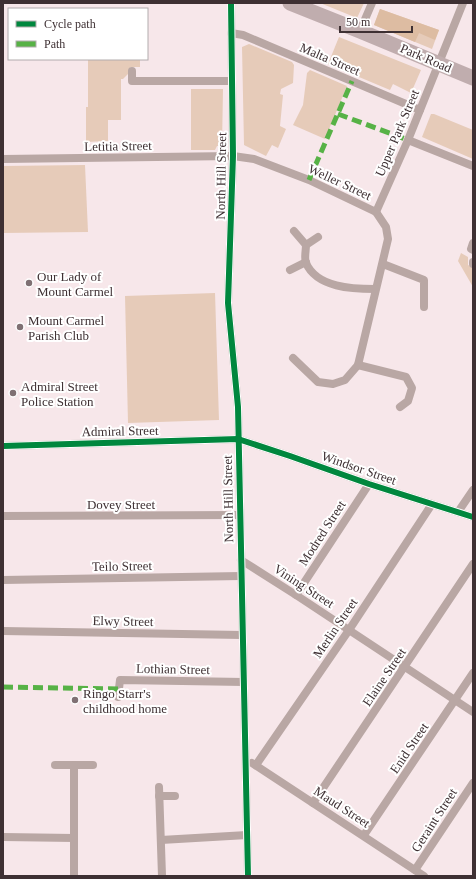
<svg xmlns="http://www.w3.org/2000/svg" width="476" height="879" viewBox="0 0 476 879" font-family="'Times New Roman',serif">
<style>
.green{fill:#e6cbb9}
.forest{fill:#ddbca2}
.lines{fill:none;stroke-linecap:round;stroke-linejoin:round}
.street{stroke:#b9a7a4;stroke-width:8}
.highway{stroke:#c0adae;stroke-width:15}
.quiet{stroke:#57b246;stroke-width:5;stroke-dasharray:10 5;stroke-linecap:butt}
.cycleway-casing{stroke:#fff;stroke-width:8}
.cycleway{stroke:#00873e;stroke-width:6}
.poi-dot{fill:#7f7073;stroke:#fff;stroke-width:1.5}
.labels{text-anchor:middle;dominant-baseline:central;stroke-width:4;stroke-linejoin:round;paint-order:stroke}
.street-label{font-size:13px;fill:#3e3033;stroke:#fff}
.poi-label{font-size:13px;fill:#3e3033;stroke:#fff;text-anchor:start}
</style>
<rect width="100%" height="100%" fill="#f7e7ea"/>
<g class="green">
<path d="M320,3H364L357,18Z"/>
<path d="M380,9L439,30L432,49L374,25Z"/>
<path d="M339,37L421,70L411,93L393,84L390,90L328,64Z"/>
<path d="M249,44L292,62L294,65L293,83L281,89L280,94L283,95L280,126L286,129L278,148L272,145L266,156L244,145L242,47Z"/>
<path d="M88,59H140V67H130L131,71L123,79H121V120H108V141L86,142V107H88Z"/>
<path d="M310,70L347,86L325,139L293,125L303,105L307,73Z"/>
<path d="M191,89H223L222,146H217L215,150H191Z"/>
<path d="M431,114H434L473,130V159L422,137Z"/>
<path d="M85,165L88,232L3,233V166Z"/>
<path d="M461,253L468,257V265L473,267V287L458,261Z"/>
<path d="M215,293L219,420L128,423L125,296Z"/>
</g>
<path class="forest" d="M380,9L439,30L435,40L419,33L415,42L374,25Z"/>
<g class="lines">
<g class="street">
<path d="M231,3L233,156L228,303L238,407L248,876"/>
<path d="M360,31L372,3"/>
<path d="M231,33L243,35L420,110"/>
<path d="M132,71V81H232"/>
<path d="M408,140L473,166"/>
<path d="M3,159L233,156L254,159L309,180L376,212L386,227L388,239L358,365L345,380L333,384L318,382L293,358"/>
<path d="M376,212L408,140L463,3"/>
<path d="M294,231L306,245"/>
<path d="M318,237L306,245C306,250 304,259 306,263C317,288 353,289 375,289"/>
<path d="M473,243L471,249L473,250"/>
<path d="M383,264L424,280V307"/>
<path d="M473,264V262"/>
<path d="M290,270L306,262"/>
<path d="M358,365L406,377L412,388L408,401L400,407"/>
<path d="M3,446L238,439L290,456L369,484L473,517"/>
<path d="M458,512L473,490"/>
<path d="M3,516L240,515"/>
<path d="M241,560L296,595L473,712"/>
<path d="M3,580L241,576"/>
<path d="M296,595L369,484"/>
<path d="M3,631L242,635"/>
<path d="M118,697L120,680L244,682"/>
<path d="M252,763L424,876"/>
<path d="M55,765H93"/>
<path d="M256,765L349,630L432,504"/>
<path d="M159,787L162,876"/>
<path d="M159,796H175"/>
<path d="M313,803L473,564"/>
<path d="M364,835L473,673"/>
<path d="M3,837L74,838"/>
<path d="M161,840L247,835"/>
<path d="M415,870L473,783"/>
<path d="M74,876V765"/>
</g>
<path class="highway" d="M290,3L360,31L473,78"/>
<g class="quiet">
<path d="M338,114L408,140"/>
<path d="M309,180L352,81"/>
<path d="M3,687L119,689"/>
</g>
<defs>
<g id="cycleway">
<path d="M231,3L233,156L228,303L238,407L248,876"/>
<path d="M3,446L238,439L290,456L369,484L473,517"/>
</g>
</defs>
<use href="#cycleway" class="cycleway-casing"/>
<use href="#cycleway" class="cycleway"/>
</g>
<g class="poi-dot">
<circle cx="29" cy="283" r="4"/>
<circle cx="20" cy="327" r="4"/>
<circle cx="13" cy="393" r="4"/>
<circle cx="75" cy="700" r="4"/>
</g>
<g class="labels">
<g class="street-label">
<text transform="translate(426 58) rotate(23)">Park Road</text>
<text transform="translate(330 59) rotate(23)">Malta Street</text>
<text transform="translate(397 133) rotate(-67)">Upper Park Street</text>
<text transform="translate(118 146) rotate(-1)">Letitia Street</text>
<text transform="translate(221 176) rotate(-89)">North Hill Street</text>
<text transform="translate(340 182) rotate(25)">Weller Street</text>
<text transform="translate(120 431) rotate(-1)">Admiral Street</text>
<text transform="translate(359 468) rotate(19)">Windsor Street</text>
<text transform="translate(228 499) rotate(-91)">North Hill Street</text>
<text x="121" y="504">Dovey Street</text>
<text transform="translate(322 533) rotate(-57)">Modred Street</text>
<text transform="translate(122 566) rotate(-1)">Teilo Street</text>
<text transform="translate(304 586) rotate(33)">Vining Street</text>
<text transform="translate(123 621) rotate(1)">Elwy Street</text>
<text transform="translate(335 628) rotate(-56)">Merlin Street</text>
<text transform="translate(173 669) rotate(1)">Lothian Street</text>
<text transform="translate(384 677) rotate(-56)">Elaine Street</text>
<text transform="translate(409 748) rotate(-56)">Enid Street</text>
<text transform="translate(342 807) rotate(33)">Maud Street</text>
<text transform="translate(434 820) rotate(-57)">Geraint Street</text>
</g>
<g class="poi-label">
<text x="37" y="276">Our Lady of<tspan x="37" dy="15">Mount Carmel</tspan></text>
<text x="28" y="320">Mount Carmel<tspan x="28" dy="15">Parish Club</tspan></text>
<text x="21" y="386">Admiral Street<tspan x="21" dy="15">Police Station</tspan></text>
<text x="83" y="693">Ringo Starr's<tspan x="83" dy="15">childhood home</tspan></text>
</g>
</g>
<rect width="476" height="879" fill="none" stroke="#3e3033" stroke-width="8"/>
<rect x="8" y="8" width="140" height="52" fill="#ffffff" stroke="#b2acad"/>
<rect x="16" y="21" width="20" height="6" fill="#00873e" stroke="#b2acad"/>
<text x="44" y="28" font-size="12" fill="#3e3033">Cycle path</text>
<rect x="16" y="41" width="20" height="6" fill="#57b246" stroke="#b2acad"/>
<text x="44" y="48" font-size="12" fill="#3e3033">Path</text>
<path d="M340 26v6h72v-6" fill="none" stroke="#3e3033" stroke-width="2"/>
<text x="346" y="26" font-size="12" fill="#3e3033" stroke="#ffffff" stroke-width="3" paint-order="stroke">50 m</text>
</svg>
